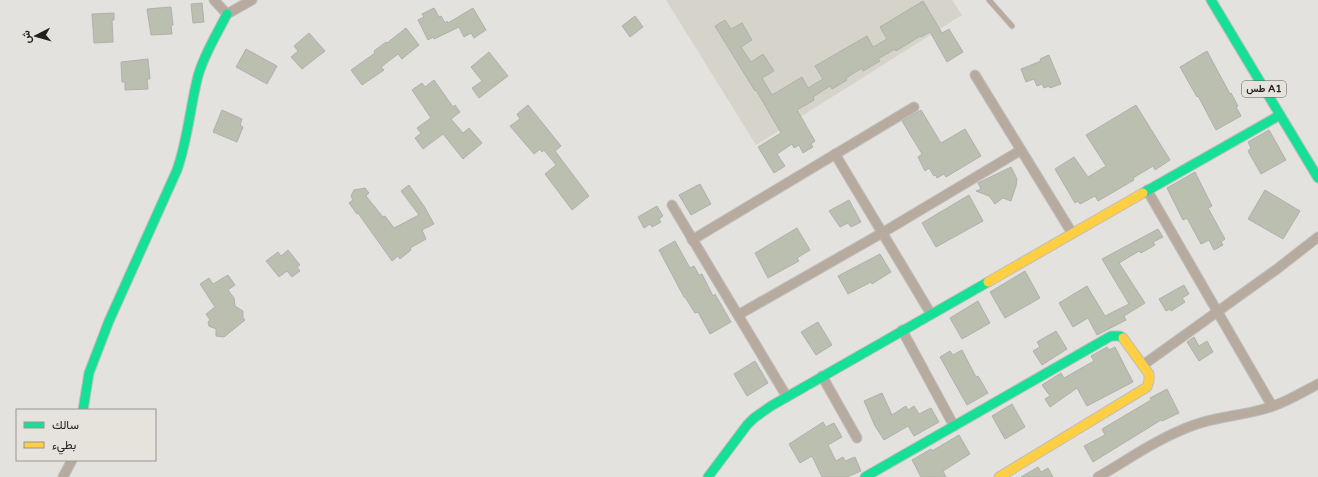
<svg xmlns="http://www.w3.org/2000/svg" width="1318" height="477" viewBox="0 0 1318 477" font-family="'Varela Round',Vazirmatn,sans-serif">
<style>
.built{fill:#d6d3ca}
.building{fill:#bbbfb0;stroke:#b0b0ad}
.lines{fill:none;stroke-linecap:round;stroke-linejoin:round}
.lane-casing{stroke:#bfbebc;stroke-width:6}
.street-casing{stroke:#bfbebc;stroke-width:11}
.fast-casing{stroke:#bfbebc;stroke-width:11}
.slow-casing{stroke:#bfbebc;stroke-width:11}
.lane{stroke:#b7ab9f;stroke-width:4.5}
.street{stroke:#b7ab9f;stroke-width:9}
.fast{stroke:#16e098;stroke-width:9}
.slow{stroke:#ffcf43;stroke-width:9}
.labels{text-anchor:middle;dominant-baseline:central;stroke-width:4;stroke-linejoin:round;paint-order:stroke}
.shield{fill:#e5e3dc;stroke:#5c5b57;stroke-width:1}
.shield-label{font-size:10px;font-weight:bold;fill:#22211e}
</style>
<rect width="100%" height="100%" fill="#e3e2de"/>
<path class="built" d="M666,0H952L962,15L756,145Z"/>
<g class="building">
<path d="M923,1L942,33L949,29L963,52L947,62L930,32L921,37L920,36L896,51L895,49L878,59L880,61L863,71L862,68L846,78L847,80L832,89L830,86L813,97L814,100L797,110L815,141L811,144L813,147L803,153L799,145L794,148L792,144L777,154L785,166L774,173L758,147L781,133L756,90L755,91L715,26L725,20L731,29L742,23L752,40L741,47L751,62L763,54L774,71L762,78L772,95L802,77L808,88L823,79L815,66L867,36L873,47L887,39L880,27Z"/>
<path d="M202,3L204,22L193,23L191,4Z"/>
<path d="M171,7L173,25H171L172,34L151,35L147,9Z"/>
<path d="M434,8L439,17L441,16L445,23L447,21L448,23L473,8L486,30L474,38L471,33L464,37L459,27L434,39L433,37L428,40L418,20L424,17L422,14Z"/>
<path d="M114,13V20H112L113,42L94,43L92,14Z"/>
<path d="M635,16L643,27L630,37L622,26Z"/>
<path d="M406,28L419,45L402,59L398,54L381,67L384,70L362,85L351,70L375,53L374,51L386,42L387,43Z"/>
<path d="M309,33L325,51L302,69L291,57L298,51L294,46Z"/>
<path d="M246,49L277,66L267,84L236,67Z"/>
<path d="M1207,51L1230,94L1231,93L1238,106L1236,107L1241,116L1216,130L1198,96L1197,97L1180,67Z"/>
<path d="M489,52L508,76L479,98L472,88L482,81L471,67Z"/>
<path d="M1049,55L1061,84L1050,88L1049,86L1044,88L1042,84L1037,86L1034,79L1026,82L1021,69L1041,61L1040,59Z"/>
<path d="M148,59L150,79H147L148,89L125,90V82H122L121,62Z"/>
<path d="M434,80L453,107L455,105L460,112L451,119L463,133L469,128L482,143L463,159L443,134L423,149L415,138L421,133L417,128L431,118L412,90L422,83L425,87Z"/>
<path d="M528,105L561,146L555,151L589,196L572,210L545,174L556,165L544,150L542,152L540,149L534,154L510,126L520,119L517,114Z"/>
<path d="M1136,105L1170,160L1155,170L1153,166L1133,178L1134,180L1098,201L1095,196L1080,204L1078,201L1075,203L1055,169L1074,157L1088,177L1106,166L1086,135Z"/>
<path d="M222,110L242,119L240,125L243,127L237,142L213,132Z"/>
<path d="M921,110L941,143L965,129L981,156L946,177L944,174L937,178L936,175L934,176L929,168L925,171L918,157L922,154L902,121Z"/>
<path d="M1269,130L1286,160L1261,174L1248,151L1251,148L1248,142Z"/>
<path d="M1011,167L1017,179L1016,186L1011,201L1003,198L995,204L989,196L976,191L981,189L978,183Z"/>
<path d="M1195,172L1212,206L1208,208L1225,239L1221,242L1223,245L1214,250L1209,240L1201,244L1187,218L1183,220L1167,188Z"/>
<path d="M700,184L711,204L691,215L679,195Z"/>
<path d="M409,185L424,206L434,224L422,230L426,239L410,248L411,250L400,259L398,256L392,261L358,213L357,214L349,203L353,200L351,196L354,190L365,188L369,193L366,196L383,217L385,216L394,228L419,215L401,191Z"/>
<path d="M1265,190L1300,211L1283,239L1248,219Z"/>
<path d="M969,195L983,221L936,247L922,223Z"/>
<path d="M849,200L861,222L851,227L848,223L840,227L829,211Z"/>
<path d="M657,206L663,216L659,219L661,222L652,227L650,224L644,228L638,217Z"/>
<path d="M797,228L810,250L797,258L799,261L768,278L755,253Z"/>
<path d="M1158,229L1163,237L1153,242L1155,245L1141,253L1139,251L1119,263L1145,303L1124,316L1126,320L1097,335L1088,318L1073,327L1059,303L1087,286L1105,316L1129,304L1102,259Z"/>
<path d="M675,241L690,268L694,266L699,275L702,274L713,296L715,294L731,322L710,334L698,312L695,313L685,297H684L659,250Z"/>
<path d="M288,250L300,265L297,267L300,271L292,277L287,271L279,277L266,261L278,252L281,256Z"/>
<path d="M880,254L891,272L872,284L871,282L848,294L838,276Z"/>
<path d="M1025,271L1040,298L1005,318L990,292Z"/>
<path d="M228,275L235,285L228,290L234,298L235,306L243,311V318L245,320L224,337L216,336V329L209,326L208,322L210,320L206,314L215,307L200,284L209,278L213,284Z"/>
<path d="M1184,285L1189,294L1182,298L1185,302L1171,311L1170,309L1166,311L1159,299Z"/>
<path d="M978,301L990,323L962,339L950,318Z"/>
<path d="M818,322L832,345L816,355L801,332Z"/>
<path d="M1056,331L1067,349L1042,365L1033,351L1040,347L1037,342Z"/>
<path d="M1194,337L1199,346L1207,341L1213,352L1199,361L1187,342Z"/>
<path d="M1107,347L1109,350L1115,347L1133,382L1087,406L1077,388L1050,407L1045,399L1050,396L1042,385L1061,373L1064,378L1094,361L1091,356Z"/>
<path d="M962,350L976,377L978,376L988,393L967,405L940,357L950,351L953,355Z"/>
<path d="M755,361L768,383L747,396L734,374Z"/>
<path d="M1167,389L1179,413L1162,421L1161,420L1093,462L1084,446L1105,435L1102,429L1151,400L1150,398Z"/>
<path d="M882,393L892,415L906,406L908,410L914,406L919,414L931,408L939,422L914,436L908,426L884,440L875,426L864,401Z"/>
<path d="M1012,404L1025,427L1005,439L992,416Z"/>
<path d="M823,422L826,427L834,423L842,437L828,445L836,461L843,457L845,461L855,457L861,471L847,477H822L812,456L800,463L789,444Z"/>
<path d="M959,435L970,454L943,471L946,477H921L912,460L931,449L932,451Z"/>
<path d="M1038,467L1041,472L1048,468L1053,477H1021Z"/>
</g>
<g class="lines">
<defs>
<path id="lane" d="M989,0L1012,26"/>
<g id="street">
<path d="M214,0L227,14L252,0"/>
<path d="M975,75L1072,233"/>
<path d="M835,154L931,314"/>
<path d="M1147,190L1272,406"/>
<path d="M672,205L787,397"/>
<path d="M692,240L914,107"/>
<path d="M738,315L882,233L1021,150"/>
<path d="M902,330L954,426"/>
<path d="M1143,365L1277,269L1318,237"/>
<path d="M822,376L857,438"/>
<path d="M63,477L72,460"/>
<path d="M1098,477C1129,459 1160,437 1194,425C1216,417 1238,416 1260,410C1281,405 1299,394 1318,384"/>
</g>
<g id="fast">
<path d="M1211,0L1318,178"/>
<path d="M1143,193L1280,115"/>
<path d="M83,410L89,373L109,321L177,170C188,139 190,107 198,76C204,54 217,34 227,14"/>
<path d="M708,477L747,425L754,418L771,406L988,282"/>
<path d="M865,477L1111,336H1120L1123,338"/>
</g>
<g id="slow">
<path d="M988,282L1143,193"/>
<path d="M999,477L1147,387L1149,381V374L1123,338"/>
</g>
</defs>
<use href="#lane" class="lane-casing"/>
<use href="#street" class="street-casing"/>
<use href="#fast" class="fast-casing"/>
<use href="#slow" class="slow-casing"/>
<use href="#lane" class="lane"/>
<use href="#street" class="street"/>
<use href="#fast" class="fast"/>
<use href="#slow" class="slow"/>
</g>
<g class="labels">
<rect class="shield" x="1242" y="81" width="44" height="16" rx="3"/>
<g class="shield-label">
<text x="1264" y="89">طس A1</text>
</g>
</g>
<rect x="16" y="409" width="140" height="52" fill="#e5e3dc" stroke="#979590"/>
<rect x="24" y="422" width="20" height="6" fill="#16e098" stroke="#979590"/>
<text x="52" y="429" font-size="12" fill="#22211e">سالك</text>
<rect x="24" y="442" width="20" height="6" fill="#ffcf43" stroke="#979590"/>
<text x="52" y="449" font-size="12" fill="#22211e">بطيء</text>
<g transform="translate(36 36) rotate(264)" stroke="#e5e3dc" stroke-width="3" paint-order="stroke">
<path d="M0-3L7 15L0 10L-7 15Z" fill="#22211e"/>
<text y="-6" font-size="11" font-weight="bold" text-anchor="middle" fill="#22211e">ش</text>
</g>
</svg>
